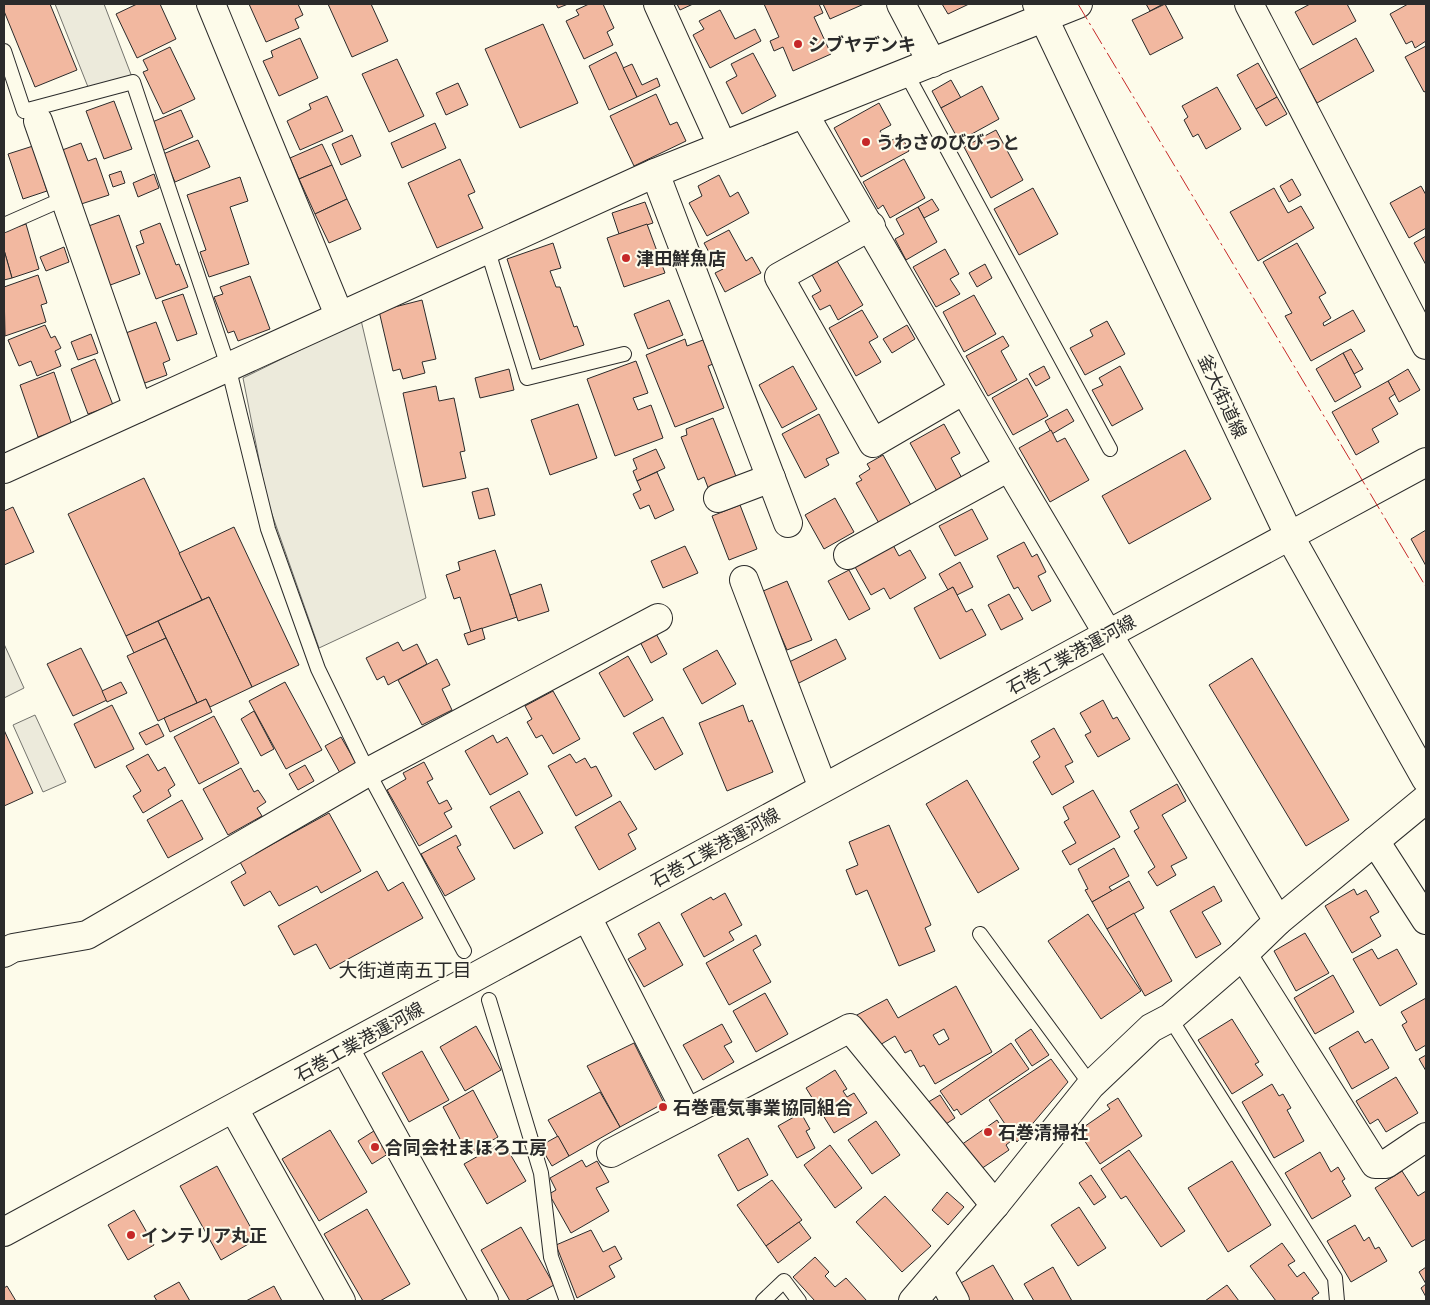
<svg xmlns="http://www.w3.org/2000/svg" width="1430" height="1305" viewBox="0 0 1430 1305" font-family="Barlow,'Noto Sans JP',sans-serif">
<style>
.parking{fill:#eceadb;stroke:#74746e}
.building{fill:#f2b8a0;stroke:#2b2b2b;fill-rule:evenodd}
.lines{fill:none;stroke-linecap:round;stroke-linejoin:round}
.lane-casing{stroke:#2b2b2b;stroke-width:16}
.street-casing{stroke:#2b2b2b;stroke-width:30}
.secondary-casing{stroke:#2b2b2b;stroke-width:30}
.lane{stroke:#fdfbea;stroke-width:14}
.street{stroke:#fdfbea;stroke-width:28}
.secondary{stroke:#fdfbea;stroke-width:28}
.power{stroke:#c62828;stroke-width:1;stroke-dasharray:18 4 2.5 4;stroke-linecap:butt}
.poi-dot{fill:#c62828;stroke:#fdfbea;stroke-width:2}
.labels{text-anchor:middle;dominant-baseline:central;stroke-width:4;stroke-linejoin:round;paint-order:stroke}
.poi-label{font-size:18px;font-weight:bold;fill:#2b2b2b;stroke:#fdfbea;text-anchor:start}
.street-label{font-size:18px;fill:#2b2b2b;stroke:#fdfbea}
.neighbourhood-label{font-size:19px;fill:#2b2b2b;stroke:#fdfbea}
</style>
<rect width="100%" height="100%" fill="#fdfbea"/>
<g class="parking">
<path d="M55,4H104L132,77L88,87Z"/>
<path d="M361,320L426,598L319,648L267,500L243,378Z"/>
<path d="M4,644L24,688L4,698Z"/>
<path d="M35,715L66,782L43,792L13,725Z"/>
</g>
<g class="building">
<path d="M4,4H50L77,70L35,87L4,11Z"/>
<path d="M137,4H160L176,39L137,58L116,14Z"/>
<path d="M249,4H298L303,15L295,19L299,28L266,42Z"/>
<path d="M328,4H371L388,41L352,57Z"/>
<path d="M556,4H568L558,8Z"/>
<path d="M589,4H603L614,28L607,32L613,45L584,59L566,21L579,15L576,10Z"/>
<path d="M677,4H693L680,10Z"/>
<path d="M764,4H819L823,13L814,17L831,54L793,71L783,47L774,51L770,41L779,37Z"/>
<path d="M823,4H864L830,19Z"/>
<path d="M942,4H969L948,14Z"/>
<path d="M1146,4H1163L1150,11Z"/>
<path d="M1165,4L1183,38L1150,55L1132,20Z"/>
<path d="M1310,4H1347L1356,21L1313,45L1295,12Z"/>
<path d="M1408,4H1426V41L1415,48L1412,41L1406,44L1390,14Z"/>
<path d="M720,10L735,39L755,29L761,41L710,68L693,35L704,29L699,21Z"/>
<path d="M543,24L578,103L520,128L485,49Z"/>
<path d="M300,38L318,78L279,96L263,61L273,57L271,51Z"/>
<path d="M1356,38L1374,71L1317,103L1299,70Z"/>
<path d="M1426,46V91L1424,92L1405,57Z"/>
<path d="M170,47L195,99L163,114L143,72L148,70L143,60Z"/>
<path d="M616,52L637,97L609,110L589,66Z"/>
<path d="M753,53L776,96L742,114L726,82L737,76L731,64Z"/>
<path d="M397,59L424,116L389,132L362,74Z"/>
<path d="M1258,63L1277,97L1256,109L1237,75Z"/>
<path d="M632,64L642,85L657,78L660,86L637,97L623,68Z"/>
<path d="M951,80L961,98L941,108L932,91Z"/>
<path d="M458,83L468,105L446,115L436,93Z"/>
<path d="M982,86L999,119L959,141L941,108Z"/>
<path d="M1217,87L1241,129L1206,149L1198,134L1193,137L1184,120L1188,117L1182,106Z"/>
<path d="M656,94L670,125L677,122L686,141L634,166L610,116Z"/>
<path d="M327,96L343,131L300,150L287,121L311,109L309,104Z"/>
<path d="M1277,97L1287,114L1266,126L1256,109Z"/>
<path d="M114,101L132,149L104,159L86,111Z"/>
<path d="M879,103L891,125L880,131L887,143L901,135L909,151L861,177L834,128Z"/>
<path d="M181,110L193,137L162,151L150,123Z"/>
<path d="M435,123L446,148L402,168L391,143Z"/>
<path d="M996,130L1023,180L991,198L964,147Z"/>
<path d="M352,135L361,156L341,165L332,144Z"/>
<path d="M198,140L210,167L175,182L163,154Z"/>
<path d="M81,143L88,161L96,158L109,195L75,206L57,152Z"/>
<path d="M322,144L332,165L299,179L290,158Z"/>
<path d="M33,146L47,191L23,199L8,154Z"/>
<path d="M460,159L475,192L468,195L483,228L437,248L408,183Z"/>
<path d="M904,159L925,198L890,218L883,205L878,209L863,182Z"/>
<path d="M332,165L347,199L315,214L299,179Z"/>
<path d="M121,171L125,183L113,187L109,175Z"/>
<path d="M154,174L159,188L138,197L133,183Z"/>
<path d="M719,175L730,197L738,192L749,213L707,236L689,203L702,196L698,186Z"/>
<path d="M240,177L248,201L230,207L249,264L209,277L200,252L206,250L187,195Z"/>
<path d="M1292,179L1301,195L1289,202L1280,186Z"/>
<path d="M1421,186L1426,195V228L1409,238L1390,203Z"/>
<path d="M1033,188L1058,234L1019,255L994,209Z"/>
<path d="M1274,188L1288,213L1301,206L1314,228L1258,261L1230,212Z"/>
<path d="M347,199L361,229L329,243L315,214Z"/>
<path d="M932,199L939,210L924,218L918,207Z"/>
<path d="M645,202L653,223L619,234L612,213Z"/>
<path d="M918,207L937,242L906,260L895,239L904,234L896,219Z"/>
<path d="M119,215L140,274L105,287L83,228Z"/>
<path d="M160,223L176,265L179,264L188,287L156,299L136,246L144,243L140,231Z"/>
<path d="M26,224L39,269L12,278L4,250V231Z"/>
<path d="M647,224L665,273L624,287L607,238Z"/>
<path d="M729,230L746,261L752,257L761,273L725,292L715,273L723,269L720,265L717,267L704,243Z"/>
<path d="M1426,236V265L1414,243Z"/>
<path d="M553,243L561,268L550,271L556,287H560L574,327L577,326L584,345L540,360L507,259Z"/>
<path d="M1297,243L1326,293L1319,297L1331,318L1323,323L1324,326L1353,310L1365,331L1311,361L1285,316L1292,313L1263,262Z"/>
<path d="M64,247L69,262L46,271L40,257Z"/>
<path d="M945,249L959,274L950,279L960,294L936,307L913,267Z"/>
<path d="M4,250L12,278L4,280Z"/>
<path d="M837,261L863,305L838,320L830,305L820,310L812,296L821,291L812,275Z"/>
<path d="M985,264L992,278L977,287L969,273Z"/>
<path d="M38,275L47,303L41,305L46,322L5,336L4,287Z"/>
<path d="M250,276L270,329L238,341L234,331L228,333L214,297L223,294L220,287Z"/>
<path d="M183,294L197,334L177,341L162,301Z"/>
<path d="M974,295L996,334L964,352L943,312Z"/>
<path d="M422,300L436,359L422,362L425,373L403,379L400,369L393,371L379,311Z"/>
<path d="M669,300L683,335L648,349L634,314Z"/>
<path d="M862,310L878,337L869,342L881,362L856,376L829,328Z"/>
<path d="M1107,321L1125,354L1085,375L1070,348L1093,336L1090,330Z"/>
<path d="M156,322L170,360L163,363L167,375L142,384L123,334Z"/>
<path d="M45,325L51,338L55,336L61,348L55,351L61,366L37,376L31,361L19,366L8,340Z"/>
<path d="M907,325L915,339L892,353L883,339Z"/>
<path d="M91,334L98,353L78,360L71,342Z"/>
<path d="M1003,336L1009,346L1001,351L1017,380L988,396L966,356Z"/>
<path d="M685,339L687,346L703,340L713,364L708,366L724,408L675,427L646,355Z"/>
<path d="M1351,349L1363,369L1354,374L1343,353Z"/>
<path d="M1343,353L1361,387L1335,402L1316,369Z"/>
<path d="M95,359L113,405L88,414L71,369Z"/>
<path d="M636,361L648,393L633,398L638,410L651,405L663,438L615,456L587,379Z"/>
<path d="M793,366L817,409L782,428L759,385Z"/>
<path d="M1044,366L1050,378L1036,386L1029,374Z"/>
<path d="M1120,366L1143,409L1112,426L1092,390L1103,385L1099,378Z"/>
<path d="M509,369L514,390L480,398L475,378Z"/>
<path d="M1408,369L1420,390L1399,402L1388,381Z"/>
<path d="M54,372L72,425L38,437L20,385Z"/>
<path d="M1027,378L1048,416L1013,435L992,398Z"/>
<path d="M1388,381L1395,394L1389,398L1398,414L1372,429L1379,442L1356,455L1332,412Z"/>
<path d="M436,386L439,401L454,398L465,451L460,452L466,478L423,487L403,393Z"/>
<path d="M578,404L597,458L550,475L531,420Z"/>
<path d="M1067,409L1074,421L1052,434L1045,421Z"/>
<path d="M819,414L839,453L826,459L829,465L805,478L782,434Z"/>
<path d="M713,418L737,479L709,490L704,477L698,480L681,437L687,435L686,429Z"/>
<path d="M944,424L960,453L951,458L963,480L938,493L910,443Z"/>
<path d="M1051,430L1057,442L1065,438L1089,480L1050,502L1019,448Z"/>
<path d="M656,449L665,468L637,481L633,471L637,469L633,459Z"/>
<path d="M1185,450L1211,499L1129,544L1102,496Z"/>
<path d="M883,455L912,507L880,525L856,483L862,480L859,476L870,469L867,464Z"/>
<path d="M657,472L674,510L655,519L649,505L640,509L633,494L641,490L637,481Z"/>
<path d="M144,478L202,600L126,636L68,514Z"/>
<path d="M488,488L495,515L479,519L472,492Z"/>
<path d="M835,498L854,532L824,549L805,515Z"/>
<path d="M740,505L757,549L729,560L712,516Z"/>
<path d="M13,507L34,552L4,565V511Z"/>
<path d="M972,509L988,539L955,556L939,526Z"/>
<path d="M234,527L299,665L252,687L209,597L202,600L179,553Z"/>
<path d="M1426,530V566L1411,539Z"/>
<path d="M1024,542L1032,557L1037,554L1046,572L1038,576L1051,601L1032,611L1018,587L1014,589L997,556Z"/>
<path d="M893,545L899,556L910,550L926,578L890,599L884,588L871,595L855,567Z"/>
<path d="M685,546L698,573L663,588L651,561Z"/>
<path d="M495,550L517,617L471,632L460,597L454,599L446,575L460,570L458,562Z"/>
<path d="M960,562L973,587L957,595L953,587L948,590L939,574Z"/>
<path d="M849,570L870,609L849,620L828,581Z"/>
<path d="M787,581L812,640L787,650L769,609L756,594Z"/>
<path d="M541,584L549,611L518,621L510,595Z"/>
<path d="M953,587L966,612L972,609L986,635L940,659L914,608Z"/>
<path d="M1009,594L1023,619L1001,630L988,605Z"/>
<path d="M209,597L252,687L210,707L206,699L197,703L158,621Z"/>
<path d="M158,621L166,638L134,653L126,636Z"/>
<path d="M482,628L485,639L468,645L464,634Z"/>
<path d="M653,628L667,654L651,663L637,636Z"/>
<path d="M166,638L197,703L158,721L127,656Z"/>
<path d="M836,639L846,659L793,686L783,665Z"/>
<path d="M398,642L403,651L417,644L427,664L388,685L384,676L377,680L366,658Z"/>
<path d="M81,648L107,700L73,716L47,664Z"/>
<path d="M717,650L736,684L702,704L683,669Z"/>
<path d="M628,656L653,700L624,717L599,673Z"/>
<path d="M1252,658L1349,820L1306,846L1209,685Z"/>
<path d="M437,659L450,685L442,689L452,710L422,725L398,680Z"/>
<path d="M121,682L127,693L107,702L102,691Z"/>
<path d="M285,682L322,750L286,769L249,701Z"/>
<path d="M553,691L580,739L553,754L542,735L536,738L527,722L532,719L525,706Z"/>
<path d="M206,699L212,712L170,732L164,718Z"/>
<path d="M1103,700L1113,719L1117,717L1130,739L1098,757L1085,735L1091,732L1080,713Z"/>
<path d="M112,705L134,749L95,768L74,724Z"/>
<path d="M743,705L749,722L752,720L773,772L727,791L699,723Z"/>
<path d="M254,711L274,749L261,756L241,719Z"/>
<path d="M214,716L239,763L199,784L174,737Z"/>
<path d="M663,717L683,754L655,770L633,733Z"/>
<path d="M158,724L164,736L146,745L139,733Z"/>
<path d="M1054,728L1073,762L1065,766L1074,782L1052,795L1033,762L1040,757L1031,741Z"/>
<path d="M4,730L33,793L4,806Z"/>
<path d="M493,735L497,743L507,737L528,774L490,795L465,751Z"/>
<path d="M341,737L356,763L340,773L325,746Z"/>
<path d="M148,754L158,771L165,767L175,785L168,790L171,796L143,813L133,796L141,791L126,766Z"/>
<path d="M570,754L576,763L585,758L591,768L596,766L612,796L576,816L548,766Z"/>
<path d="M424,762L433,779L427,782L439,804L447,800L452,809L444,813L452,827L419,846L387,790L406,779L403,773Z"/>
<path d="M305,765L314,781L298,790L289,774Z"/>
<path d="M241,768L254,792L258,790L266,802L257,808L262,816L228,835L203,789Z"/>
<path d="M967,780L1019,869L978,893L926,804Z"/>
<path d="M1177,784L1186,801L1162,815L1187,858L1171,866L1176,875L1157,886L1148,872L1155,867L1134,831L1139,828L1130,811Z"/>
<path d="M1093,790L1120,837L1070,865L1062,851L1076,843L1064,822L1069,819L1063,807Z"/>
<path d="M519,791L543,833L514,849L490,807Z"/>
<path d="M182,800L203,839L168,858L147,820Z"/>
<path d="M620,801L637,829L628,834L636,849L599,870L575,827Z"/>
<path d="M329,813L361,871L321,893L317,886L279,906L270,891L244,906L231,882L246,873L240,862Z"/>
<path d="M889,825L931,925L925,928L935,951L899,966L867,890L856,895L846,870L858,865L849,842Z"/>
<path d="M456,835L461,845L457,847L475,879L445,896L421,854Z"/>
<path d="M1114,848L1129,876L1109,887L1112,891L1092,902L1085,890L1088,889L1078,869Z"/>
<path d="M377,871L388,891L403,882L423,918L330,969L316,944L294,955L278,926Z"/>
<path d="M1129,881L1144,908L1107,929L1092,902Z"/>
<path d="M1214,886L1222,901L1202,912L1221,944L1196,958L1170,911Z"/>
<path d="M1354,889L1357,895L1366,890L1379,912L1370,917L1381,936L1352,953L1325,906Z"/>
<path d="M725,893L742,925L729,932L734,940L704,957L681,914L711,897L713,900Z"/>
<path d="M1134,913L1172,981L1145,996L1107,929Z"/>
<path d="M1088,914L1141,991L1101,1019L1048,941Z"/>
<path d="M659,922L683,965L644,987L628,959L646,949L638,934Z"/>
<path d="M1305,933L1329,973L1296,991L1274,951Z"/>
<path d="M756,935L761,945L753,950L771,982L729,1005L706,963Z"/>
<path d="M1372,949L1378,959L1397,949L1417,984L1380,1006L1353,959Z"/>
<path d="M1333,975L1354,1012L1315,1034L1294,998Z"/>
<path d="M956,986L992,1052L935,1084L924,1065L920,1067L911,1050L905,1053L895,1036L873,1049L855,1016L887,999L898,1018ZM944,1029L949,1039L939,1045L933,1035Z"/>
<path d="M765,993L788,1034L756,1052L733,1011Z"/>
<path d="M1426,998V1045L1416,1051L1402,1025L1407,1022L1401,1012Z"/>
<path d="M1232,1019L1259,1062L1255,1064L1263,1075L1232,1094L1198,1040Z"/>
<path d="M722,1024L732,1042L724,1046L734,1062L703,1080L683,1045Z"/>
<path d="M476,1026L501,1070L465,1091L440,1047Z"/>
<path d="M1031,1029L1049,1055L1032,1066L1015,1040Z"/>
<path d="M1358,1031L1365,1043L1372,1039L1389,1068L1352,1089L1329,1048Z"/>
<path d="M634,1043L664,1103L620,1127L587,1066Z"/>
<path d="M1011,1043L1029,1069L961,1115L957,1109L954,1111L940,1091Z"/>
<path d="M422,1051L449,1100L409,1122L382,1073Z"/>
<path d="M1426,1055V1071L1419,1059Z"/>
<path d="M1051,1059L1068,1082L1017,1142L989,1100Z"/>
<path d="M835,1070L847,1089L843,1091L847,1097L854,1093L867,1113L834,1133L806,1088Z"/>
<path d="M1396,1077L1418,1113L1386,1132L1378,1119L1370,1124L1356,1101Z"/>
<path d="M1272,1084L1279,1096L1283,1094L1291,1108L1287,1110L1304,1141L1274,1158L1242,1102Z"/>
<path d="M473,1090L498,1137L468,1154L443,1107Z"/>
<path d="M600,1092L620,1127L569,1156L548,1120Z"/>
<path d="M940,1095L955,1118L940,1128L925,1104Z"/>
<path d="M1118,1098L1142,1136L1100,1164L1078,1131L1110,1109L1107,1105Z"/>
<path d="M801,1113L810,1129L806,1131L815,1148L797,1158L778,1126Z"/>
<path d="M997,1120L1011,1141L1006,1145L1009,1150L981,1169L961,1145Z"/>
<path d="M876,1121L900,1155L872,1174L848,1140Z"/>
<path d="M377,1129L391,1152L372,1164L358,1141Z"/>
<path d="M330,1130L367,1192L319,1221L282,1159Z"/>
<path d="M558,1136L569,1156L552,1166L540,1146Z"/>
<path d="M748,1138L768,1175L738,1191L718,1155Z"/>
<path d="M503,1142L526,1181L487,1204L464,1164Z"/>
<path d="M830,1145L862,1188L835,1208L804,1165Z"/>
<path d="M1129,1150L1185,1231L1161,1247L1126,1196L1121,1199L1101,1169Z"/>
<path d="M1320,1152L1331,1172L1338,1167L1345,1179L1342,1181L1351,1196L1312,1219L1285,1173Z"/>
<path d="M582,1160L586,1167L597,1161L609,1182L596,1188L609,1211L571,1233L549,1194L556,1190L550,1178Z"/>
<path d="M1232,1161L1271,1225L1228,1252L1188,1188Z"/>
<path d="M217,1166L257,1239L221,1260L180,1186Z"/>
<path d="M1402,1171L1418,1196L1426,1191V1239L1412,1247L1375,1188Z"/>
<path d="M1091,1175L1106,1197L1094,1205L1079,1183Z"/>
<path d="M772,1180L802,1220L766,1246L737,1205Z"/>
<path d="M947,1192L964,1207L948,1225L932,1210Z"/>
<path d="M885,1196L931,1246L902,1272L856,1222Z"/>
<path d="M1079,1207L1106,1248L1078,1266L1051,1225Z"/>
<path d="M367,1209L410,1284L380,1301H363L324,1234Z"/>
<path d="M134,1210L154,1245L128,1260L108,1225Z"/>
<path d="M799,1222L811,1238L778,1263L766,1246Z"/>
<path d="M1355,1225L1364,1241L1369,1237L1375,1249L1379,1247L1387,1261L1351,1282L1327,1241Z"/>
<path d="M521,1227L554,1285L525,1301H510L481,1250Z"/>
<path d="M591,1230L603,1252L615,1246L622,1259L609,1266L615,1277L577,1298L556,1245Z"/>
<path d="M1282,1243L1295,1261L1288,1265L1297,1277L1304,1272L1319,1293L1312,1298L1314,1301H1276L1250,1266Z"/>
<path d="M815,1257L829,1272L825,1276L835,1287L846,1278L867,1301H815L793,1277Z"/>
<path d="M993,1265L1014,1301H969L959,1284Z"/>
<path d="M1053,1267L1072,1301H1034L1024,1284Z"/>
<path d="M1426,1267V1297L1421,1288L1426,1284L1419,1272Z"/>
<path d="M179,1282L190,1301H157L154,1296Z"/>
<path d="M1227,1285L1239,1301H1205Z"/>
<path d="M7,1286L16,1301H4V1288Z"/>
<path d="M274,1286L282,1301H246Z"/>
</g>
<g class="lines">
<defs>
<g id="lane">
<path d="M4,51L24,111L133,82L228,366L268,529L318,669L368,772L464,951"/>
<path d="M906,73L1110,449"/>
<path d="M4,225L63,199"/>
<path d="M487,248L527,378L624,354"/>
<path d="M980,934L1091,1085"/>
<path d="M489,1000L541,1173L551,1257L567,1301"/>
<path d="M1170,1018L1335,1278L1337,1301"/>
<path d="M763,1301L784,1281L799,1301"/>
</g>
<g id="street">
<path d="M211,4L339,315"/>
<path d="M658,4L722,145"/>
<path d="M901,4L932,63"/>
<path d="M1249,4L1426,345"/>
<path d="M804,114L1009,467L1278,921L1243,955L1170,1018L1151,1028L1091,1085L995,1205L913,1301"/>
<path d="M38,121L138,408"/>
<path d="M655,173L788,523"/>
<path d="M871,226L779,277L873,443L964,390"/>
<path d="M4,469L655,173L1078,4"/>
<path d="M718,498L771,478"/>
<path d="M848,555L1009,467"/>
<path d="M744,580L823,788"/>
<path d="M1375,841L1426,920"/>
<path d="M587,917L687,1113"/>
<path d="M1278,921L1426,799"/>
<path d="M4,953L13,948L87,935L368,772L658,618"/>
<path d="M1243,955L1375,1164H1386L1426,1137"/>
<path d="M345,1049L484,1301"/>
<path d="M234,1109L341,1301"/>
<path d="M611,1153L850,1028L995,1205"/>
<path d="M939,1272L955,1301"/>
</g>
<g id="secondary">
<path d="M1037,4L1289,535L1426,779"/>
<path d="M4,1232L1426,462"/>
</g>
</defs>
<use href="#lane" class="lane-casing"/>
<use href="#street" class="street-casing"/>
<use href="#secondary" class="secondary-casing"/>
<use href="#lane" class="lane"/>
<use href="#street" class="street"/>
<use href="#secondary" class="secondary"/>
<path class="power" d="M1078,4L1426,587"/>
</g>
<g class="poi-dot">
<circle cx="798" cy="44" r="5"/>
<circle cx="866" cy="142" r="5"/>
<circle cx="626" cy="258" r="5"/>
<circle cx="663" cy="1107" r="5"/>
<circle cx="988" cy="1132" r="5"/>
<circle cx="375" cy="1147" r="5"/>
<circle cx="131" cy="1235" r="5"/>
</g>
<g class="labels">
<g class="poi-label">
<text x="808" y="44">シブヤデンキ</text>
<text x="876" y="142">うわさのびびっと</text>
<text x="636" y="258">津田鮮魚店</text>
<text x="673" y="1107">石巻電気事業協同組合</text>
<text x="998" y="1132">石巻清掃社</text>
<text x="385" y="1147">合同会社まほろ工房</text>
<text x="141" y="1235">インテリア丸正</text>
</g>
<g class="street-label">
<text transform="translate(1223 396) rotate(65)">釜大街道線</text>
<text transform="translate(1071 654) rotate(-29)">石巻工業港運河線</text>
<text transform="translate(715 847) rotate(-29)">石巻工業港運河線</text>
<text transform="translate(359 1041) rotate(-29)">石巻工業港運河線</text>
</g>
<g class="neighbourhood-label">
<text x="405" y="969">大街道南五丁目</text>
</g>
</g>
<rect width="1430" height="1305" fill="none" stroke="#2b2b2b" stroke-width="10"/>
</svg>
